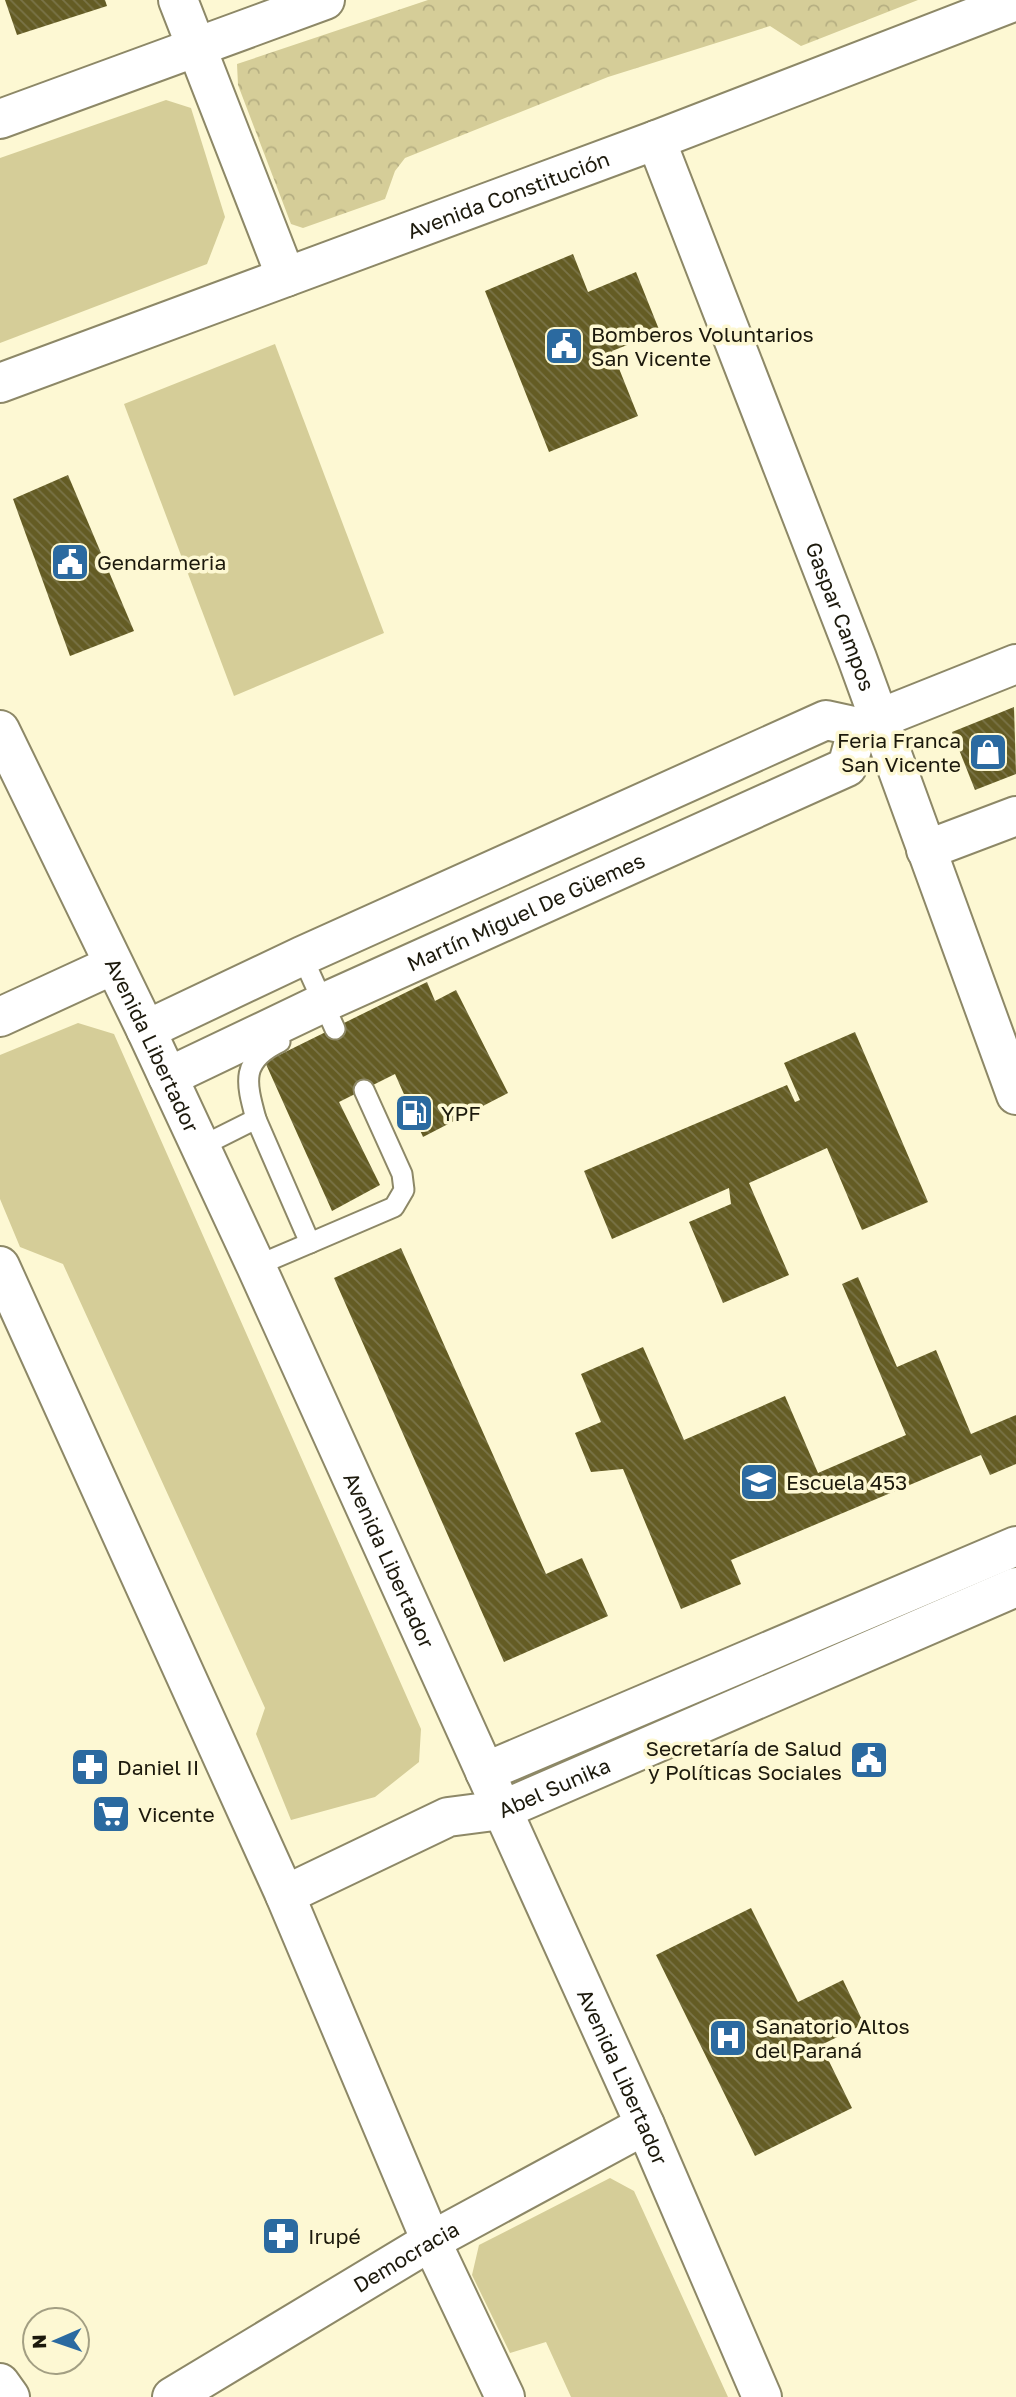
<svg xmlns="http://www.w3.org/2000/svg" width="1016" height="2397" viewBox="0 0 1016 2397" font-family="'Golos Text',sans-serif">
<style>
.green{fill:#d5cd98}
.park{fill:url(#park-crowns)}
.building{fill:url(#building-back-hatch)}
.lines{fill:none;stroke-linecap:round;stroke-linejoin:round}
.lane-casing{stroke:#8d8867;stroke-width:23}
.street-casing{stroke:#8d8867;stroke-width:42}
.secondary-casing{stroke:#8d8867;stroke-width:42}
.lane{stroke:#fff;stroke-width:19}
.street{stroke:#fff;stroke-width:38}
.secondary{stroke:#fff;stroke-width:38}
.labels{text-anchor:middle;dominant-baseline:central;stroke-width:7;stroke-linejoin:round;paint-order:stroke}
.street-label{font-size:21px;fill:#1c190c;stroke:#fdf8d3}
.poi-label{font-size:21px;fill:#1c190c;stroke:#fdf8d3;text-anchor:start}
</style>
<defs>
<pattern id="park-crowns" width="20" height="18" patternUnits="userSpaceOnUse" patternTransform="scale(1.75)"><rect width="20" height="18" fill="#d5cd98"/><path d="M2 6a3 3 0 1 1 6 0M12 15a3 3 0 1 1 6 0" fill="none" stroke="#b6af82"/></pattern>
<pattern id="building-back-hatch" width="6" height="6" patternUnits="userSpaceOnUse" patternTransform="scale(1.75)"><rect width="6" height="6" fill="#645c24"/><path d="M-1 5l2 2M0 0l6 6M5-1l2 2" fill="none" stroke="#7a7448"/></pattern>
</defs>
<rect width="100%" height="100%" fill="#fdf8d3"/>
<g class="green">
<path d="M166,100L191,108L225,217L207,264L0,343V158Z"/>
<path d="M275,344L384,633L234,696L124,404Z"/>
<path d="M78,1023L114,1034L421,1729L419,1762L375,1797L291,1820L256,1734L265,1708L63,1264L20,1247L0,1199V1055Z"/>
<path d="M610,2178L634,2191L728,2397H571L546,2342L510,2353L472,2275L479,2245Z"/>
</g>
<path class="park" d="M428,0H918L801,46L770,26L608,77L405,158L395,171L385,199L303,228L291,224L238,85L237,64Z"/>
<g class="building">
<path d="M5,0H105L107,6L17,35Z"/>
<path d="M573,254L588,292L636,272L660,332L612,351L638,416L549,452L485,291Z"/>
<path d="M68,475L134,631L70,656L13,499Z"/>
<path d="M1014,707L1016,774L975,790L952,732Z"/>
<path d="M427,982L435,1001L456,990L508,1093L423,1137L395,1074L339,1102L380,1185L332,1211L265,1062Z"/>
<path d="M855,1032L928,1202L862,1230L827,1148L749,1183L789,1275L723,1303L689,1222L731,1204L729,1188L612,1239L584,1171L787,1085L795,1102L800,1100L784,1063Z"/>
<path d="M401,1248L546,1574L582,1558L608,1616L504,1662L334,1278Z"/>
<path d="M858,1277L897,1367L936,1350L971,1434L1016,1415V1464L990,1475L981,1455L731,1560L741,1584L681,1609L623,1469L591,1472L575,1433L601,1422L581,1374L643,1347L684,1440L785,1396L818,1473L906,1435L842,1284Z"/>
<path d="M751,1908L798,2002L843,1980L864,2024L821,2045L852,2108L755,2156L656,1955Z"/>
</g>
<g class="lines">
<defs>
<g id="lane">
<path d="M302,956L335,1029"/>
<path d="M256,1119C246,1082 240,1061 280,1042"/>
<path d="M200,1147L256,1119L310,1243L256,1266"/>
<path d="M310,1243L394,1207L404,1190L402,1174L364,1090"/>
</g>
<g id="street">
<path d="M178,0L286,277"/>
<path id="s1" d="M656,140L857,658L1016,1095"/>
<path d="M926,850L1016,816"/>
<path d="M0,1017L113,965"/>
<path d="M146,1030L302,956L826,720L858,727L1016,664"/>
<path id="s2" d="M168,1077L323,1003L847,767L858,727"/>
<path d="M485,1772L1016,1546"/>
<path id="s3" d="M285,1895L448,1817L502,1810L1016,1587"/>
<path d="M0,2383L10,2397"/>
<path id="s4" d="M172,2397L431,2241L645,2125"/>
</g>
<g id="secondary">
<path d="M0,119L325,0"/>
<path id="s5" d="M0,383L656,140L1016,1"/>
<path id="s6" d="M0,730L146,1030L256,1266L645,2125L762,2397"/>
<path d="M0,1266L285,1895L431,2241L505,2397"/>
</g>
</defs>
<use href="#lane" class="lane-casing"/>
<use href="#street" class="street-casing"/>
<use href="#secondary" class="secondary-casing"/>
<use href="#lane" class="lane"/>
<use href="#street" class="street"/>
<use href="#secondary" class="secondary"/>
</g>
<defs>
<symbol id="civic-square" viewBox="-11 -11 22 22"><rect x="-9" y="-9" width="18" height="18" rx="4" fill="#2b6aa0" stroke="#fdf8d3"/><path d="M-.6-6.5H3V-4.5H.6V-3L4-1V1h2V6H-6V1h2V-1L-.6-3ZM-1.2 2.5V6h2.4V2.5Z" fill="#fff"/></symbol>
<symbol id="shop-square" viewBox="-11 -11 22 22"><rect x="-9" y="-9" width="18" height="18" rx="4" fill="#2b6aa0" stroke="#fdf8d3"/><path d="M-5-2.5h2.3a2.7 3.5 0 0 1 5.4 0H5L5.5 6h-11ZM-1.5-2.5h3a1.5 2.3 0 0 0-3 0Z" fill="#fff"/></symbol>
<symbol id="fuel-square" viewBox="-11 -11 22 22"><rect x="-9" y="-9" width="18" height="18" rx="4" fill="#2b6aa0" stroke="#fdf8d3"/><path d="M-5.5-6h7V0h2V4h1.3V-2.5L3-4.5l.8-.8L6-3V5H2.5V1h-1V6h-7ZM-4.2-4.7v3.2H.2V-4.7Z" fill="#fff"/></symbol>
<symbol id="school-square" viewBox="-11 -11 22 22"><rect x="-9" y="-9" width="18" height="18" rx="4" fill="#2b6aa0" stroke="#fdf8d3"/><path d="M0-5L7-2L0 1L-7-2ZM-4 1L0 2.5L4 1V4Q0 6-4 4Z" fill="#fff"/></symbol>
<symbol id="pharmacy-square" viewBox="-11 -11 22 22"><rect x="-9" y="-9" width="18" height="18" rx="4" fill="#2b6aa0" stroke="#fdf8d3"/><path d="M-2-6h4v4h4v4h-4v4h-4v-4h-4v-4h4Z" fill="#fff"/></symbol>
<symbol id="supermarket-square" viewBox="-11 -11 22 22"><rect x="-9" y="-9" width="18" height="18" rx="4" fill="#2b6aa0" stroke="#fdf8d3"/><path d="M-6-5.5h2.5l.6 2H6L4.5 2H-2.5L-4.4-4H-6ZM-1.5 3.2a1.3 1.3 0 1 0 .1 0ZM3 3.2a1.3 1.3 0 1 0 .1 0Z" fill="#fff"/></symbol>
<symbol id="hospital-square" viewBox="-11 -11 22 22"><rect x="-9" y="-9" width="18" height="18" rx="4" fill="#2b6aa0" stroke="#fdf8d3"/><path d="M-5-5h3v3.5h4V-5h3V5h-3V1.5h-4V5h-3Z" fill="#fff"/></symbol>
</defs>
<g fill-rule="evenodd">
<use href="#civic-square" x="542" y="324" width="44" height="44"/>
<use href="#civic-square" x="48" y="540" width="44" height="44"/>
<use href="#shop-square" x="966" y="730" width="44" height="44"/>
<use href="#fuel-square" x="392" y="1091" width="44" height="44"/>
<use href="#school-square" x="737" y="1460" width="44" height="44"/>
<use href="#civic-square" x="847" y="1738" width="44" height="44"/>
<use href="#pharmacy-square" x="68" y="1745" width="44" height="44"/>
<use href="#supermarket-square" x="89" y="1792" width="44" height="44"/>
<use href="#hospital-square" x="706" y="2016" width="44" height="44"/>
<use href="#pharmacy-square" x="259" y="2214" width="44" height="44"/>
</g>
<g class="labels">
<g class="street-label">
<text stroke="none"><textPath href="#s5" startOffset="542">Avenida Constitución</textPath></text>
<text stroke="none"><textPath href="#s1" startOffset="511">Gaspar Campos</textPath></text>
<text stroke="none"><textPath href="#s2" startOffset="394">Martín Miguel De Güemes</textPath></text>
<text stroke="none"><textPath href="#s6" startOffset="350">Avenida Libertador</textPath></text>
<text stroke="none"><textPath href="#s6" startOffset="917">Avenida Libertador</textPath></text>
<text stroke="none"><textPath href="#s3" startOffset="292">Abel Sunika</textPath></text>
<text stroke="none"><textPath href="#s6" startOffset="1484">Avenida Libertador</textPath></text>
<text stroke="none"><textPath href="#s4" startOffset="273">Democracia</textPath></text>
</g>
<g class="poi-label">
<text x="591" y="334">Bomberos Voluntarios<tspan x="591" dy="24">San Vicente</tspan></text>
<text x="97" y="562">Gendarmeria</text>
<text x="961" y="740" text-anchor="end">Feria Franca<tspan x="961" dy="24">San Vicente</tspan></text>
<text x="441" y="1113">YPF</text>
<text x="786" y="1482">Escuela 453</text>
<text x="842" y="1748" text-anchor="end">Secretaría de Salud<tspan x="842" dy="24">y Políticas Sociales</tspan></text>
<text x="117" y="1767">Daniel II</text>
<text x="138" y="1814">Vicente</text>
<text x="755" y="2026">Sanatorio Altos<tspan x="755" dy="24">del Paraná</tspan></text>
<text x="308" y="2236">Irupé</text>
</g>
</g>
<g transform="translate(56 2341) rotate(268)"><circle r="33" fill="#fdf8d3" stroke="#a39f83" stroke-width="2"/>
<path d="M0-5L12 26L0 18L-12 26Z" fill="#2b6aa0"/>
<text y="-10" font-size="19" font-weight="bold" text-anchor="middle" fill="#1c190c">N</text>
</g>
</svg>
